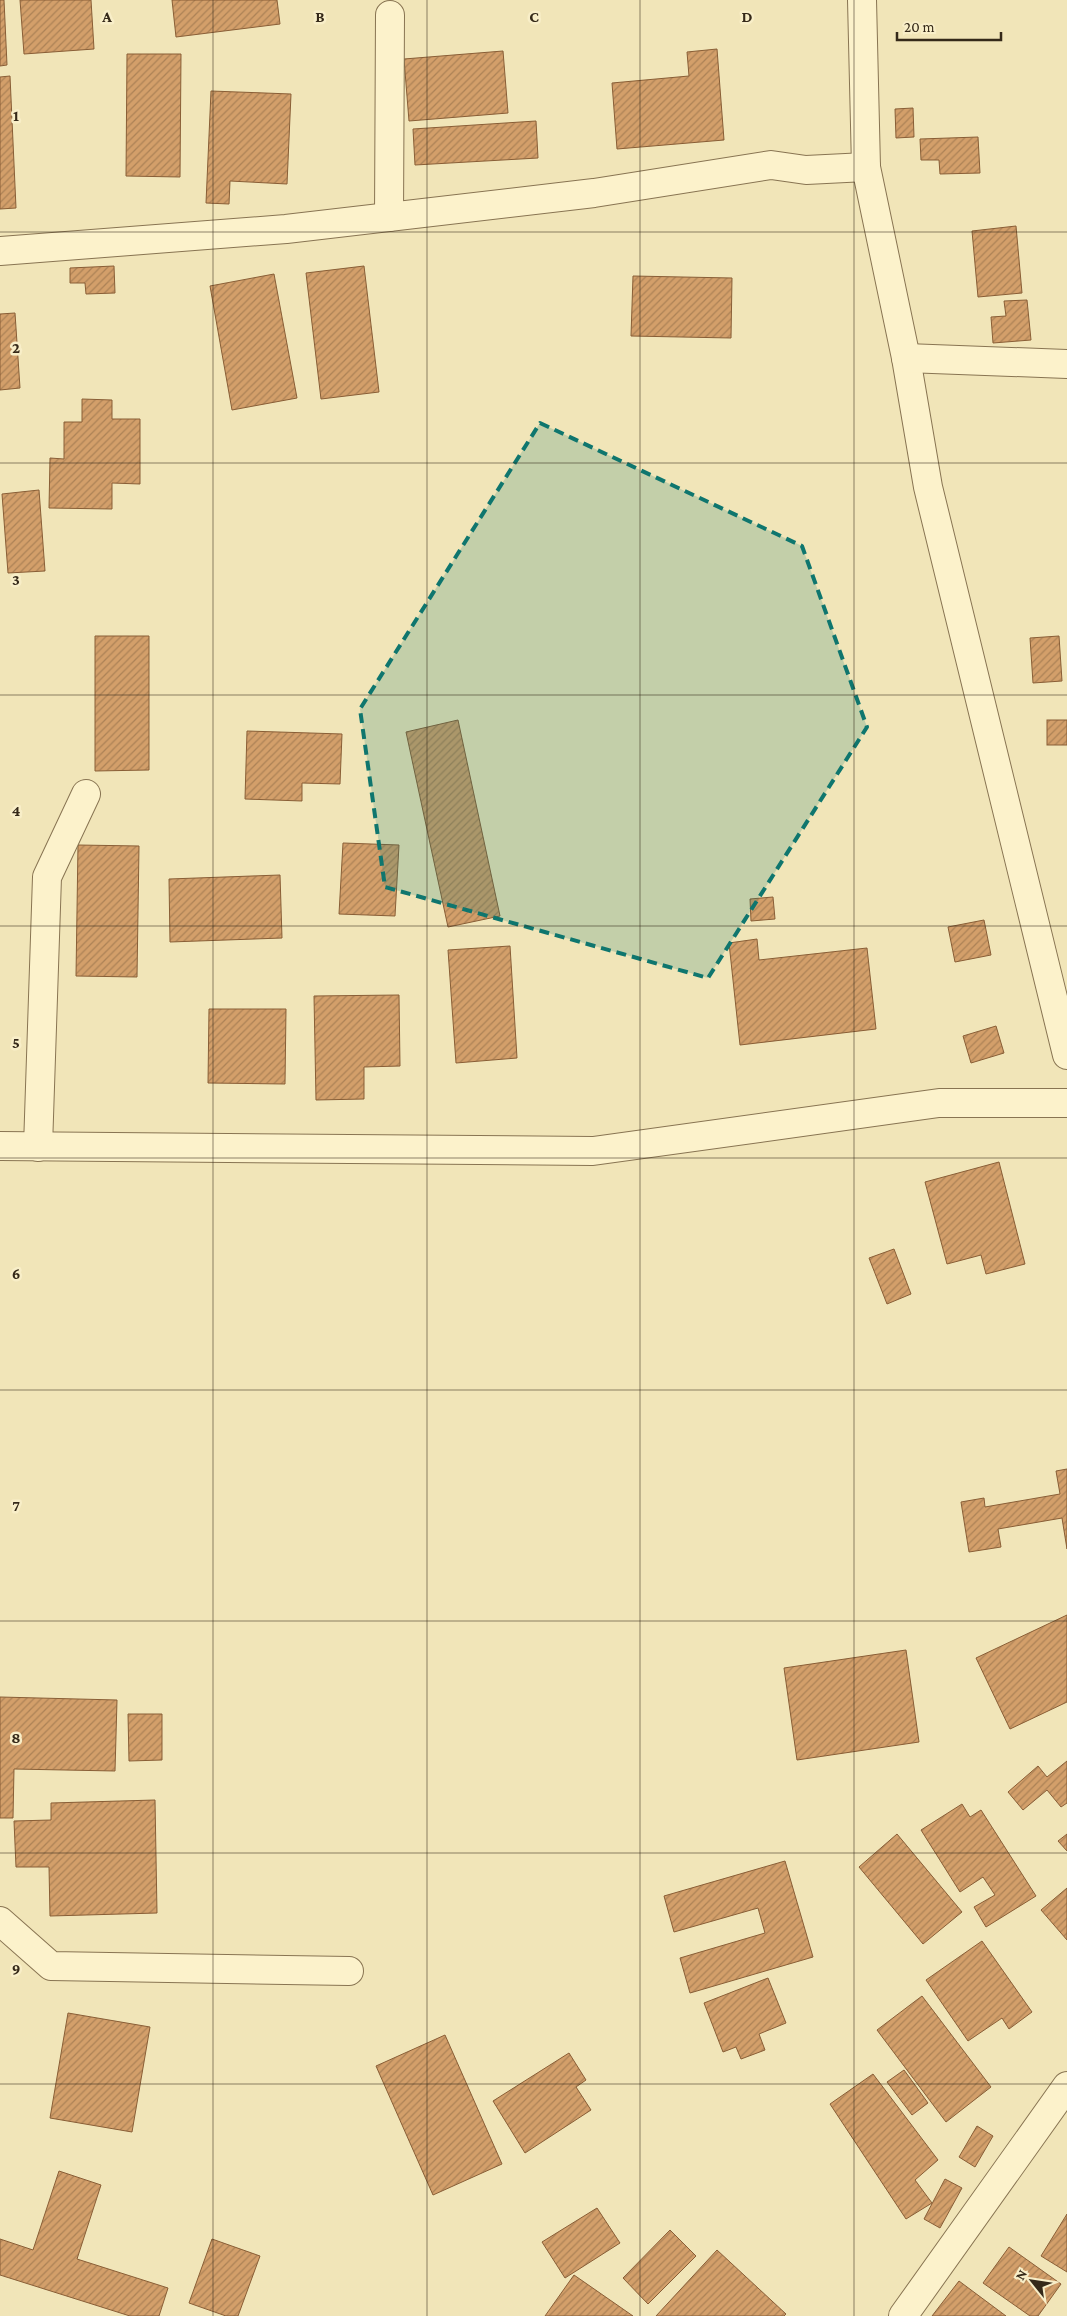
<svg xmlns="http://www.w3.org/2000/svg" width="1067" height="2316" viewBox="0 0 1067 2316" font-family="'Crimson Pro',serif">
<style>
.building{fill:url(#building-hatch);stroke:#895e36}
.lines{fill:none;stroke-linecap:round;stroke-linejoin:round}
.minor-casing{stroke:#887452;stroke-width:30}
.minor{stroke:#fcf2cb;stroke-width:28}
.marked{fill:#0f766e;fill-opacity:0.2;stroke:#0f766e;stroke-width:4;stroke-dasharray:10 6;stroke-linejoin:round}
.grid{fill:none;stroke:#352919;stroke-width:1;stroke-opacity:0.55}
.grid-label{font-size:16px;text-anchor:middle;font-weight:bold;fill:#352919;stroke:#f8eec8;stroke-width:5;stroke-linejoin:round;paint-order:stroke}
</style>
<defs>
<pattern id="building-hatch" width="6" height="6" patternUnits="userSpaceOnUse" patternTransform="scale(1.25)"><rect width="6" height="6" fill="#d39f6a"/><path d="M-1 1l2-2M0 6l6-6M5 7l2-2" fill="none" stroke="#ac8256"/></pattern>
</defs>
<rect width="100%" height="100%" fill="#f1e5b8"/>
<g class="building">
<path d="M0,0H4L7,65L0,66Z"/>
<path d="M20,0H91L94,49L24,54Z"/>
<path d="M172,0H277L280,24L176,37Z"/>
<path d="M717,49L724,140L617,149L612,83L689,76L687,52Z"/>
<path d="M503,51L508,113L409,121L404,59Z"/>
<path d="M127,54H181L180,177L126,176Z"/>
<path d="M10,76L16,208L0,209V77Z"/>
<path d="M211,91L291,94L287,184L230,181L229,204L206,203Z"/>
<path d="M913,108L914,137L896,138L895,109Z"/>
<path d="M536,121L538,158L415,165L413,129Z"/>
<path d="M978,137L980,173L940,174L939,160H921L920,139Z"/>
<path d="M1016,226L1022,293L978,297L972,231Z"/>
<path d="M114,266L115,293L86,294L85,283H70V268Z"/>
<path d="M364,266L379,392L321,399L306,273Z"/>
<path d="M274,274L297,398L232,410L210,286Z"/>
<path d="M633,276L732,278L731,338L631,336Z"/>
<path d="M1027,300L1031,340L993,343L991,317L1006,316L1004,301Z"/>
<path d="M15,313L20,388L0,390V314Z"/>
<path d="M82,399L112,400V419H140V484L112,483V509L49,508L50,458L64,459V422H82Z"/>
<path d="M39,490L45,571L8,573L2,494Z"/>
<path d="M95,636H149V770L95,771Z"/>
<path d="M1059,636L1062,681L1033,683L1030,638Z"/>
<path d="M458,720L500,916L448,927L406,732Z"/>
<rect x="1047" y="720" width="20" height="25"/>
<path d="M247,731L342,734L340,784L302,783V801L245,799Z"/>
<path d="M343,843L399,845L395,916L339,914Z"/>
<path d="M78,845L139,846L137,977L76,976Z"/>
<path d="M280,875L282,938L170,942L169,879Z"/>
<path d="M773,897L775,919L751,921L750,899Z"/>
<path d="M984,920L991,955L955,962L948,927Z"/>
<path d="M757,939L759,960L867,948L876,1029L740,1045L729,943Z"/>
<path d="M510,946L517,1058L456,1063L448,950Z"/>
<path d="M399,995L400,1066L364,1067V1099L316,1100L314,996Z"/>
<path d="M209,1009H286L285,1084L208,1083Z"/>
<path d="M996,1026L1004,1053L971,1063L963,1036Z"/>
<path d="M999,1162L1025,1264L986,1274L981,1255L947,1264L925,1182Z"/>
<path d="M894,1249L911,1294L887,1304L869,1258Z"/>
<path d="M1067,1469V1549L1062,1518L998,1529L1001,1547L969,1552L961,1502L984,1498L985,1507L1060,1494L1056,1471Z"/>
<path d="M1067,1615V1702L1010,1729L976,1658Z"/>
<path d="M906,1650L919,1742L797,1760L784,1668Z"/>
<path d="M0,1697L117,1700L115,1771L14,1769L13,1818H0Z"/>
<path d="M128,1714H162V1760L129,1761Z"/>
<path d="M1067,1761V1803L1061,1807L1047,1790L1023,1810L1008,1792L1038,1766L1047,1777Z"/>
<path d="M155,1800L157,1913L50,1916L49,1867H16L14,1821L51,1820V1803Z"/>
<path d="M962,1804L970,1817L981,1810L1036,1896L986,1927L974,1907L995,1895L983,1877L960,1892L921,1830Z"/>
<path d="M897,1834L962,1912L923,1944L859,1867Z"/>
<path d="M1067,1834V1851L1058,1841Z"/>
<path d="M785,1861L813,1957L690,1993L680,1958L765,1933L758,1908L674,1932L664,1896Z"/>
<path d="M1067,1888V1940L1041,1910Z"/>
<path d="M982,1941L1032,2012L1009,2029L1002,2018L968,2041L926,1980Z"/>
<path d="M768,1978L786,2023L759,2034L765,2050L741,2059L736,2047L723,2052L704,2003Z"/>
<path d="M922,1996L991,2087L946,2122L877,2030Z"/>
<path d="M68,2013L150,2027L132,2132L50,2118Z"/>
<path d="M445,2035L502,2164L433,2195L376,2066Z"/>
<path d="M569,2053L586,2080L576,2087L591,2110L525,2153L493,2101Z"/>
<path d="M904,2070L928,2103L912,2115L887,2082Z"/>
<path d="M873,2074L938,2160L915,2180L932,2203L906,2219L830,2104Z"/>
<path d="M977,2126L993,2136L975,2167L959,2157Z"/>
<path d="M59,2171L101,2185L77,2259L168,2288L159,2316H130L0,2275V2239L33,2250Z"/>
<path d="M945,2179L962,2188L940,2228L924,2219Z"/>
<path d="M597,2208L620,2243L565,2278L542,2242Z"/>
<path d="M1067,2214V2272L1041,2256Z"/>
<path d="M670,2230L696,2256L648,2304L623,2278Z"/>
<path d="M212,2239L260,2256L238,2316H226L189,2303Z"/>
<path d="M1009,2247L1061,2284L1038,2316H1030L983,2283Z"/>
<path d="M717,2250L786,2314L784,2316H656Z"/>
<path d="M574,2275L633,2316H545Z"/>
<path d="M959,2281L1006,2316H932Z"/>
</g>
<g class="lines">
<defs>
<g id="minor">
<path d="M862,0L866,167L906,358L928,487L1067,1055"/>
<path d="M389,217L390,15"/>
<path d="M0,251L286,229L594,193L771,165L806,170L866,167"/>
<path d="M906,358L1067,364"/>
<path d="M0,1146L593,1151L939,1103H1067"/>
<path d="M38,1147L47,877L86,794"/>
<path d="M0,1921L51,1966L349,1971"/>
<path d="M903,2316L1067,2086"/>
</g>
</defs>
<use href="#minor" class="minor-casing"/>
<use href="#minor" class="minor"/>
</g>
<path class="marked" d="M540,423L802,546L867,727L708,978L385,887L360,709Z"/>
<path class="grid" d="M213,0V2316M427,0V2316M640,0V2316M854,0V2316M0,232H1067M0,463H1067M0,695H1067M0,926H1067M0,1158H1067M0,1390H1067M0,1621H1067M0,1853H1067M0,2084H1067"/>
<g class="grid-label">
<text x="107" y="22">A</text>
<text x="320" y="22">B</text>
<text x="534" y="22">C</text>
<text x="747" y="22">D</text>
<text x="16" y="121">1</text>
<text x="16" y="353">2</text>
<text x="16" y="585">3</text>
<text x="16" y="816">4</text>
<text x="16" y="1048">5</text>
<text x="16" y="1279">6</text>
<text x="16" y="1511">7</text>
<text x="16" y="1743">8</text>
<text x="16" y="1974">9</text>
</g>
<g transform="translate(1032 2281) rotate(300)" stroke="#f8eec8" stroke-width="4" paint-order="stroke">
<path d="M0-4L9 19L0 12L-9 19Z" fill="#352919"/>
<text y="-8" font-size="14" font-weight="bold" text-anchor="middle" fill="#352919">N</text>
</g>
<path d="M897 32v8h104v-8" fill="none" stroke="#352919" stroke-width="2.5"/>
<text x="904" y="32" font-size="15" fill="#352919" stroke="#f8eec8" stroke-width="4" paint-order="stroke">20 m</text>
</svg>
